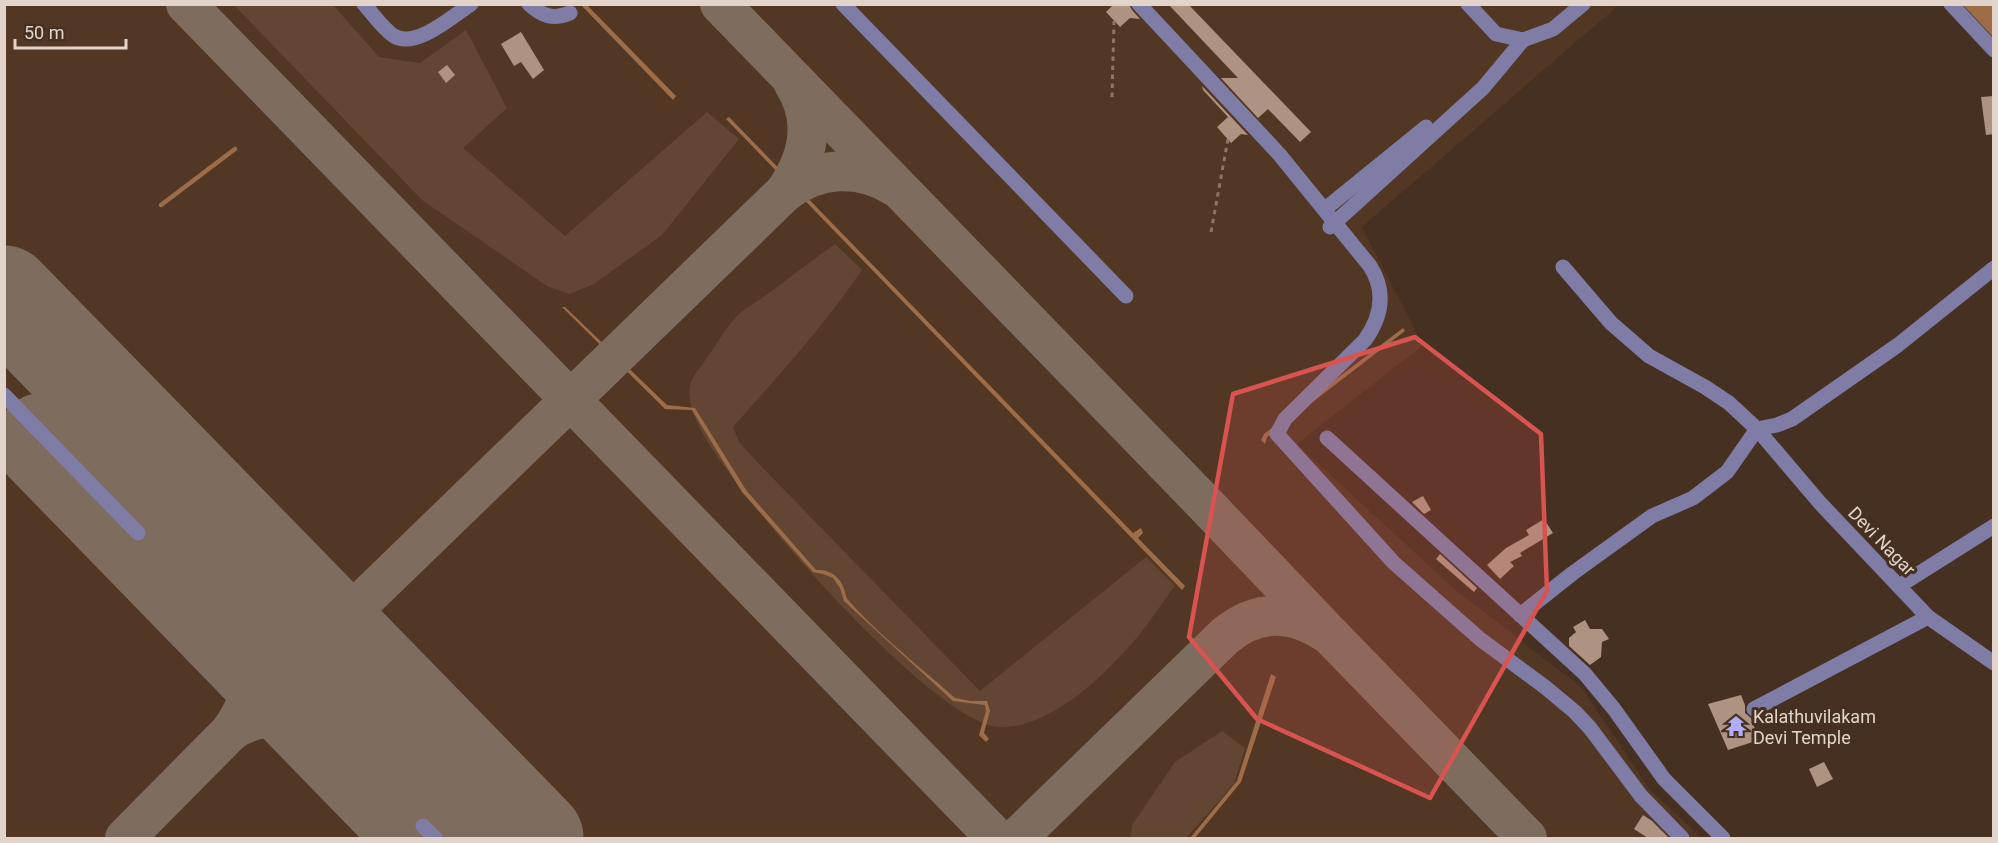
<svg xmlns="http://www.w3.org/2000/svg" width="1998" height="843" viewBox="0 0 1998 843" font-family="Roboto,sans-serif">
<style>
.built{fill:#523724}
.green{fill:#624633}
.water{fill:#9d6c49}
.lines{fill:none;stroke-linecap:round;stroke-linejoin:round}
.stream{stroke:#9d6c49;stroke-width:4.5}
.taxiway{stroke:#7e6c5e;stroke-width:40}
.runway{stroke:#7e6c5e;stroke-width:99}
.building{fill:#ae9382}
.path{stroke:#89776b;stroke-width:3;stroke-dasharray:4.5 4.5;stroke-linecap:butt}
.minor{stroke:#7f7ca6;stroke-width:15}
.marked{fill:#d95351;fill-opacity:0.2;stroke:#d95351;stroke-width:4.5;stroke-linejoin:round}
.labels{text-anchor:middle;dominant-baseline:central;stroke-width:6;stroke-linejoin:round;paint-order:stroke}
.street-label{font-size:18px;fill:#e2d4cb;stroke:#453021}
.poi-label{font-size:18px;fill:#e2d4cb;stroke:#453021;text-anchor:start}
</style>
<rect width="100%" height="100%" fill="#453021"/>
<path class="built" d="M5,5H1619L1362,227L1423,345L1297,444L1452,587L1582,688L1650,790L1702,838H5Z"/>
<g class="green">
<path d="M234,5H333L379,57L420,63L466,30L507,108L463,148L565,236L707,112L739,139L662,235L594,284L569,294L547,286L422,200Z"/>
<path d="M835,244L862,270C824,326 778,376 733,427L739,442L758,463L980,691L1146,557L1175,586C1161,604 1149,624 1134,641C1103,677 1049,729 999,727C933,724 724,485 697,422C692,412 688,397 690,386C692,376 701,367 706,359C716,346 724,330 735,318C743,309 755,303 765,296C788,279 811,261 835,244Z"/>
<path d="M1222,731L1245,748L1234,784L1186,838H1130L1132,825L1175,762Z"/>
</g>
<g class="water">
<path d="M581,5H587L676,96L673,100Z"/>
<path d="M1963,5H1993V37Z"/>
<path d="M729,117L1133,533L1141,528L1143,533L1138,538L1185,586L1182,590L726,119Z"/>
<path d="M562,307H565L667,405L695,408L746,490L816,570C829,569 840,576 844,589C846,594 845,597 849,601C879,635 920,667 955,698L971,701H987L990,711L984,733L989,739L986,742L979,735L986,711L985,705L953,701L844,601L840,588L833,578L823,574L813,572L742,492L692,410L665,409Z"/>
<path d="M1403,328L1405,331L1267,437L1265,444L1261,440L1264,434Z"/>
<path d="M1271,674L1276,677L1241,782L1195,838H1190L1237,781Z"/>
</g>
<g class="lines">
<path class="stream" d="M161,205L235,149"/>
<g class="taxiway">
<path d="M186,4L996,838"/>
<path d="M720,4L1207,506L1331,636"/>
<path d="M790,187L785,192C808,159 817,120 794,84"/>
<path d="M138,533C158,553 177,573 197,593C209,606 222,622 237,632C270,654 311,643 341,622C322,649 314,694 329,725C333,733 338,738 343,744L423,826"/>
<path d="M341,622L785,192C817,167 859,164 894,186"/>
<path d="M223,624C229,631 236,637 242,645C261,674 248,707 230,732"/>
<path d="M125,838L230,732C252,715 289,712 315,724C326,730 335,739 343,748"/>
<path d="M1017,838L1225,636C1260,607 1296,611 1331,636L1527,838"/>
</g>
<g class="runway">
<path d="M4,295L534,838"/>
<path d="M44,442L429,838"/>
</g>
</g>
<g class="building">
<path d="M1114,4H1129L1132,10L1140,19L1130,18L1120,27L1106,12Z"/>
<path d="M1168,4H1188L1311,132L1300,142L1268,109L1258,118L1221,78H1238Z"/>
<path d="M521,32L544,70L533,79L521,62L514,66L501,44Z"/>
<path d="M447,65L455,75L446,83L438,72Z"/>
<path d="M1202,86L1248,135L1241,134L1231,143L1217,127L1228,117L1203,90Z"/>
<path d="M1994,96V134L1986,135L1981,97Z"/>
<path d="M1423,496L1431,510L1424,514L1412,502Z"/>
<path d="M1544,519L1553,533L1520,553L1522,556L1510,562L1514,566L1500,579L1487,565L1506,548L1529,535L1526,530Z"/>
<path d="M1440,554L1477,588L1474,592L1436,559Z"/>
<path d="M1585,620L1590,629H1602L1609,639L1602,642L1601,657L1590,665L1569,646V638L1576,632L1573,627Z"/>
<path d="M1741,695L1745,705V713L1751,718L1759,740L1728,750L1708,704Z"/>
<path d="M1824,762L1833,779L1817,787L1809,769Z"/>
<path d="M1643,815L1652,821L1669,838H1648L1634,829Z"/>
</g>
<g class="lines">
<g class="path">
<path d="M1112,97L1114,21"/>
<path d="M1211,232L1228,139"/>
</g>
<g class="minor">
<path d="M364,4C373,14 383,29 394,36C416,49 453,16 471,4"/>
<path d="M529,4C542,16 553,20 570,13"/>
<path d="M843,4L1126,296"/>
<path d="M1139,4L1279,154L1370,266C1386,291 1382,316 1365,340L1285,419L1277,434L1394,563L1480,639L1545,687L1575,712L1590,728L1641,796L1682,838"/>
<path d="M1468,4L1496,34L1523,40L1553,29L1583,4"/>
<path d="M1951,4L1994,50"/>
<path d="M1325,209L1426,127"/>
<path d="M1330,227L1483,88L1523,40"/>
<path d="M1563,267L1611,323L1649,356L1705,387L1729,403L1757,429L1820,503L1928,617L1994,663"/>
<path d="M4,395L138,533"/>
<path d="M1327,438L1585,674L1614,709L1664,779L1723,838"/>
<path d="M1899,586L1994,526"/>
<path d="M1520,615L1573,573L1652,516L1693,498L1727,472L1757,429L1777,425L1792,419L1898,345L1994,268"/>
<path d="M1754,709L1928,617"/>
<path d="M423,826L435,838"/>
</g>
</g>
<path class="marked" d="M1415,337L1541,434L1547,591L1430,798L1257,719L1189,637L1233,394Z"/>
<defs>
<symbol id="temple-bare" viewBox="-9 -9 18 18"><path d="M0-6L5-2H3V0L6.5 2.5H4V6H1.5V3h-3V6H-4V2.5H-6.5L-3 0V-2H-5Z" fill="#b2adf9" stroke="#453021" stroke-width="2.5" paint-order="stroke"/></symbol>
</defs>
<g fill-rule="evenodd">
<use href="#temple-bare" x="1721" y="711" width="30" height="30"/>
</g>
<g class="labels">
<g class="street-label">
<text transform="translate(1882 541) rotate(46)">Devi Nagar</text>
</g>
<g class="poi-label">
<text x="1753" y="716">Kalathuvilakam<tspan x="1753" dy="21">Devi Temple</tspan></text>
</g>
</g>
<rect width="1998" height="843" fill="none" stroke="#e2d4cb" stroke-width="12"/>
<path d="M15 39v9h111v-9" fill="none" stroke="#e2d4cb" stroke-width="3"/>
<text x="24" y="39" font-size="18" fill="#e2d4cb" stroke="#453021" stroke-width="4.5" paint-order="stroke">50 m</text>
</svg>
